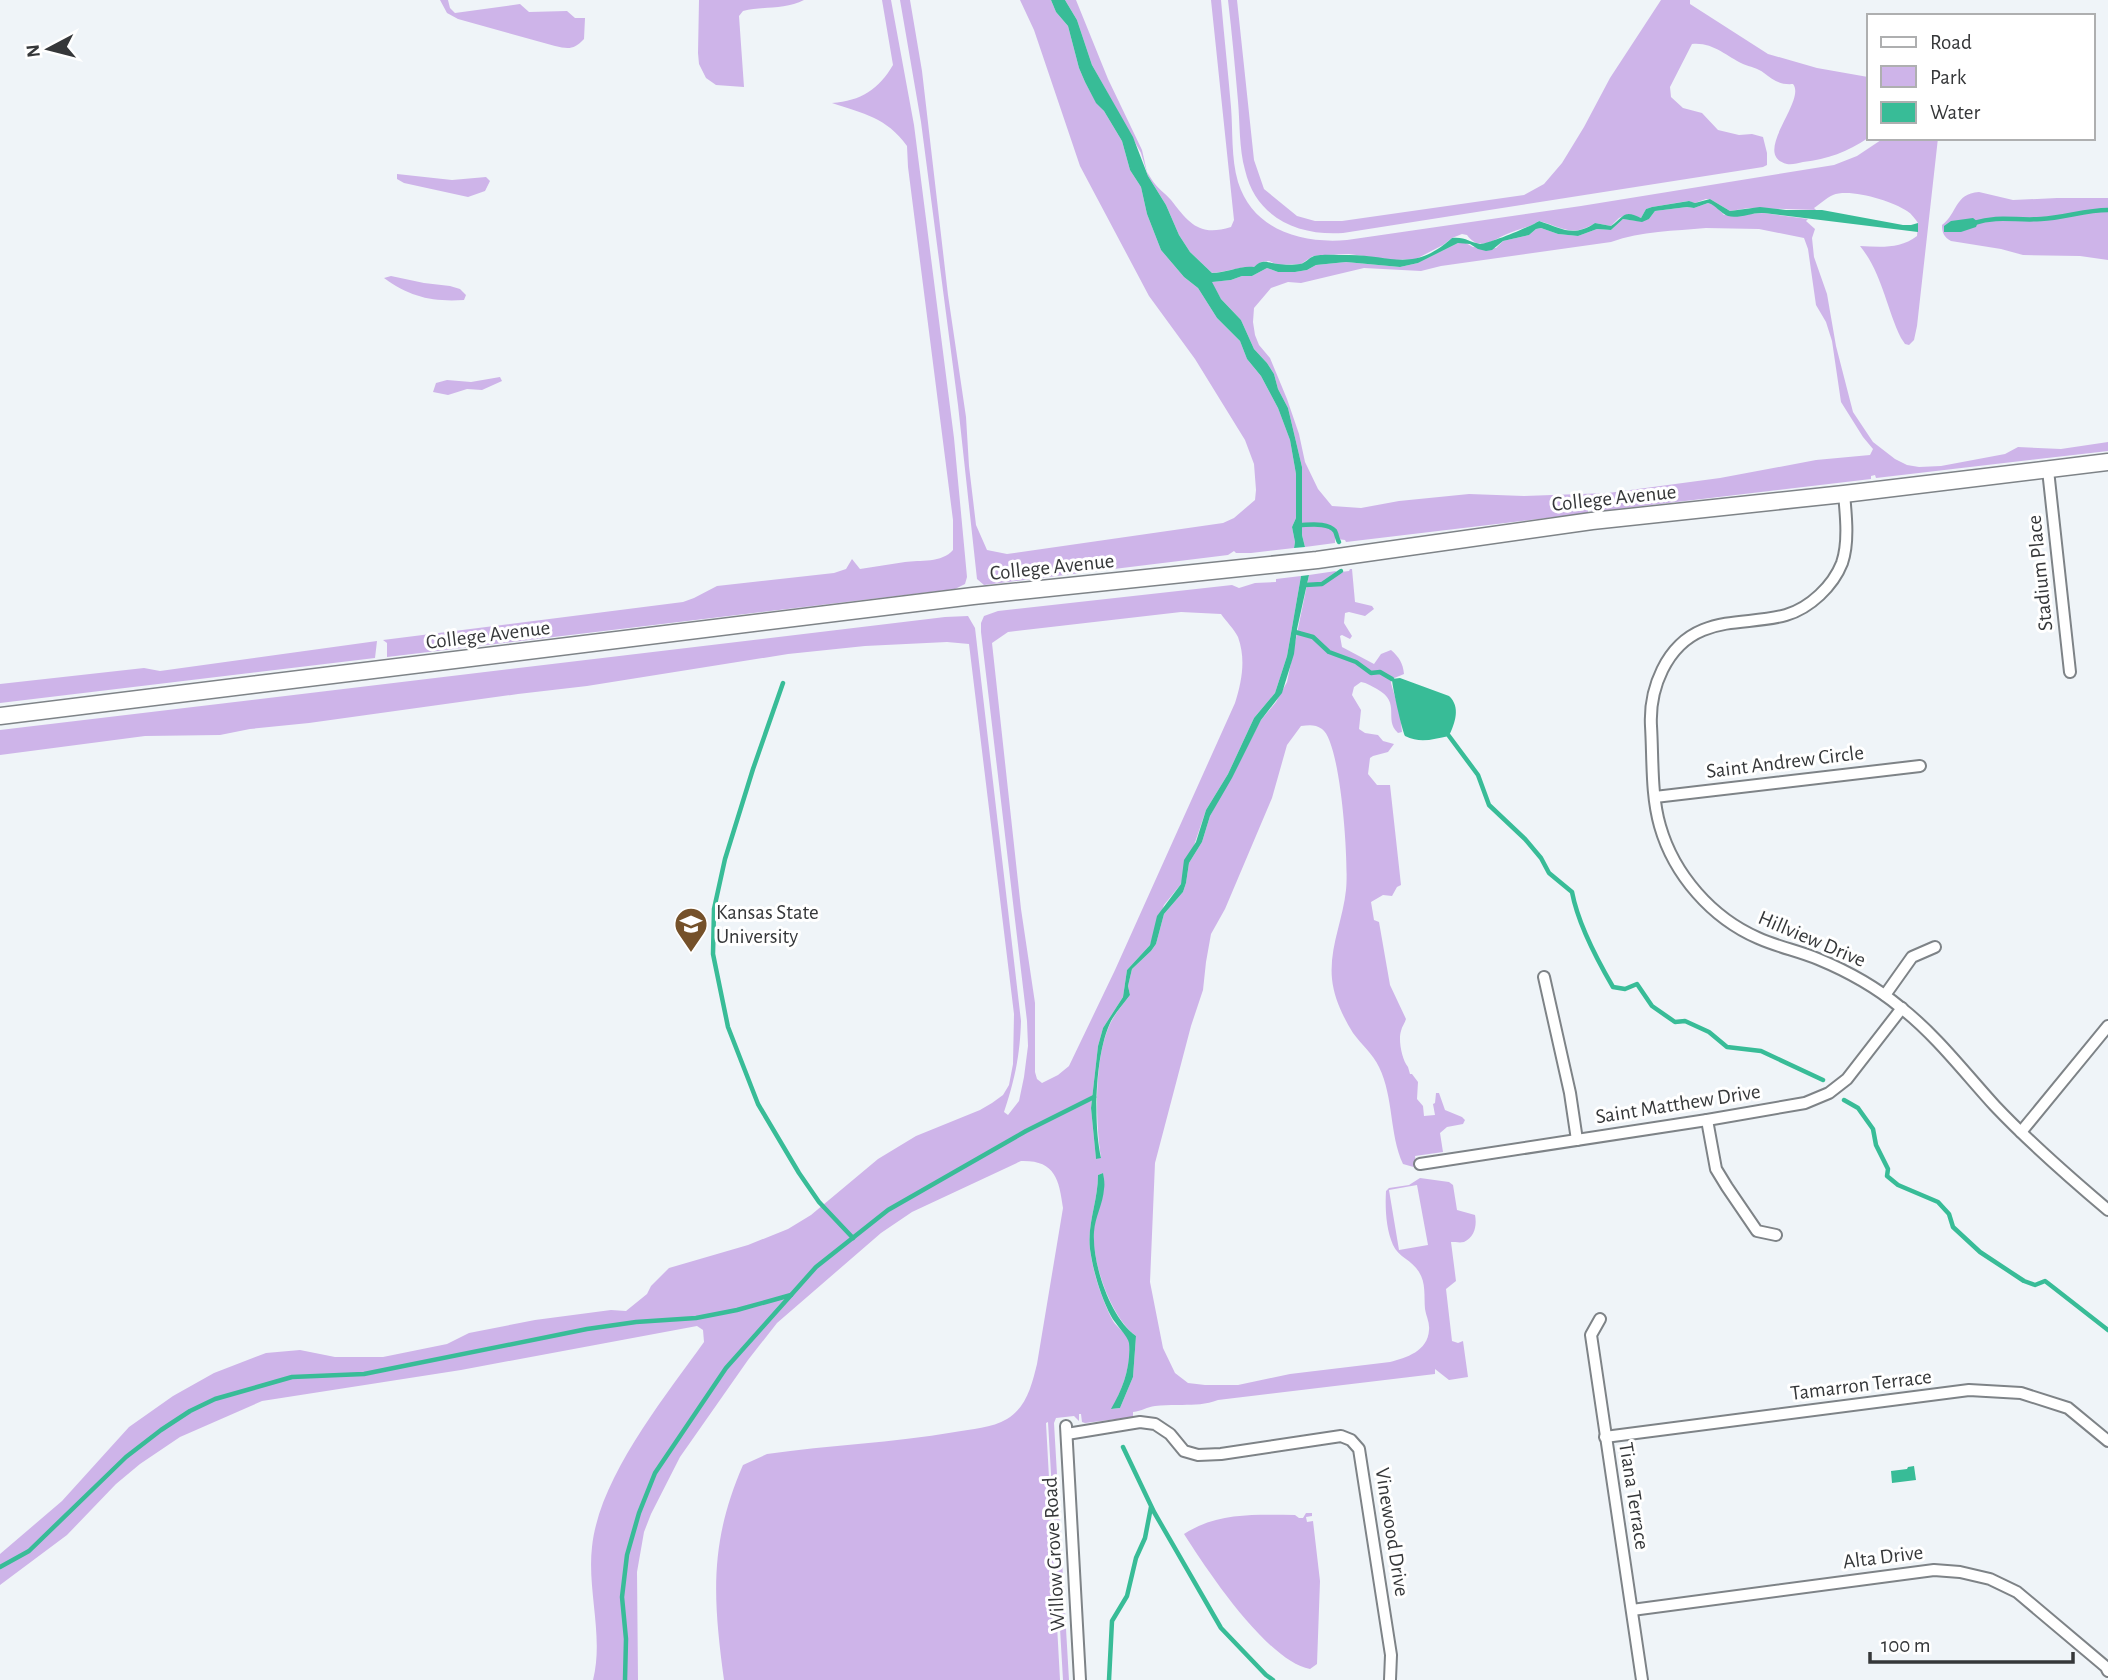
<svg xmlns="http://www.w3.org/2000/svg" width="2108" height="1680" viewBox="0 0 2108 1680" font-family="'Alegreya Sans',sans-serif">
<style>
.green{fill:#ceb4e9;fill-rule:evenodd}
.water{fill:#38bc97}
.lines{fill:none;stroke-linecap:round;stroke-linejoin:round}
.stream{stroke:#38bc97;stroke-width:4.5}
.street-casing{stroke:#7e8387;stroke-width:14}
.secondary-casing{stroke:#7e8387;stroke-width:19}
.street{stroke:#fff;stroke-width:10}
.secondary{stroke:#fff;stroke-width:16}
.labels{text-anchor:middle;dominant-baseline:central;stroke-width:6;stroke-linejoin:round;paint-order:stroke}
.street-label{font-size:21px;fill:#353739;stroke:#fff}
.poi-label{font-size:21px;fill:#353739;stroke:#fff;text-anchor:start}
</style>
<rect width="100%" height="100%" fill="#eff4f8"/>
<g class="green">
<path d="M440,0H448L450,8L455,13L520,4L529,12L567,11L575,18H585L584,39C574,50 568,49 555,46L458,19L447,13Z"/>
<path d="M699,0H804C785,10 763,6 743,11L739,16L744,87L716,85L706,78L699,64L698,53Z"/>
<path d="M882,0H891L914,125L954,438L967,577L965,584L955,589L387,657V643L383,640L683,602L694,598L717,586L834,573L846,569L852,559L860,569C875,567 890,564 905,562C920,560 942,563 953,550V520L908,167L907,146C886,117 864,114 832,103C861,101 879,89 893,65Z"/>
<path d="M900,0H910L922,71L948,295L966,417L969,466L976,525L987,550L1007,554L1223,523L1234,518L1255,500L1256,490L1254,464L1245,440L1195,359L1149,296L1080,166L1034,30L1020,0H1051L1056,12L1068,26L1079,68L1085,82L1096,102L1104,111L1122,141L1130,170L1141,187L1147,214L1161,250L1184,277L1198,288L1217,318L1240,341L1247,359L1261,376L1278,408L1290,440L1296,474V518L1292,527L1295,542L1294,548L1251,553H1236L1234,551L1228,555L984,585L977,579L958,405L921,122Z"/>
<path d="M1065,0H1076L1108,79L1142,150L1147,172L1152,180C1157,188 1165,193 1171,200C1189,223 1199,237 1231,227L1234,220L1211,0H1221C1224,36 1228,71 1231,107C1233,131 1231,158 1238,182C1253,230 1301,244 1347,240L1581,206L1834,165L1857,156L1884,138H1938L1917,326L1914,340L1909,345L1905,344L1901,338C1886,307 1882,273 1860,246C1881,247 1900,249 1917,236L1918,223C1915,219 1912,214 1907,211C1892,201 1850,188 1833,195C1826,198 1820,204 1814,208L1816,210L1749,208L1730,211L1710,199H1706L1695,203L1688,201L1652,207L1646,209L1641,218L1628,214L1619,218L1611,226L1595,223C1572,238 1562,227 1539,221C1528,228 1519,229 1507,234C1493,240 1479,252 1467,235L1462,234L1452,238L1443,245L1416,259L1393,260L1349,254L1325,255L1313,256L1301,264L1278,265L1269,261L1261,262L1254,267C1241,266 1226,272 1212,273L1190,252L1179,235L1166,205L1148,176L1141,153L1092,65L1077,20Z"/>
<path d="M1228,0H1237L1254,160L1264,189L1297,216L1315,221H1342L1524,195L1544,184L1562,163L1584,127L1610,78L1661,0H1690V4L1768,54L1817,68L1868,77V138C1847,152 1828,159 1803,162C1798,163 1792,165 1787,164C1750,155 1807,101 1793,84C1780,85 1773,80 1764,73C1758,68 1750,67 1743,64C1726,56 1713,42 1692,44L1670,87L1671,97L1683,108L1702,113L1718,130L1739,135L1752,134L1763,137L1767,153V165L1763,167L1343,233C1298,236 1256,218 1245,170C1239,148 1240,124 1238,101C1235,67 1232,34 1228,0Z"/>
<path d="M397,174L452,180L486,177L490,181L485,191L468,197L404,183L397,179Z"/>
<path d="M1979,192L2013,200L2057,198H2108V260L2080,256L2023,255L2001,249L1951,241C1944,237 1942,233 1942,225C1958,213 1954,194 1979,192Z"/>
<path d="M1708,203L1716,206L1724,215L1764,213L1808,219L1806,221L1815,229L1812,238L1814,257L1827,294L1836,346L1853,412L1873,442L1895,459L1907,465L1919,467L1941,466L2005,454L2018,447L2061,449L2108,442V451L1876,478L1875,475L1871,476V479L1592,512L1591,509H1588V513L1346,542L1345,540L1337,539L1335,531V543L1305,547L1302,535V467L1288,408L1278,389L1274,374L1267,363L1254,349L1241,320L1221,299L1211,282L1231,280L1242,276H1252L1267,268L1278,272H1295L1307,270L1316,265L1346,262L1400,267L1418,263L1458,243L1464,242L1473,247L1496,248L1503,241L1529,235L1536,229L1541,228L1558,234L1578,236L1597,229L1611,230L1623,219L1637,221L1649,219L1655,211L1687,207L1694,208ZM1706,228L1759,229L1804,238L1808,249L1816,305L1826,322L1832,341L1841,402L1863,437L1873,449L1870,455L1816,460L1720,478L1608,493L1524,496L1469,494L1399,501L1361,508L1332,506L1318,489L1305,462L1299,434L1287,399L1270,358L1259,345L1255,335L1253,322L1254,308L1271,288L1288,282L1301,283L1364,268L1421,271L1441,266L1611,242C1642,231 1674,231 1706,228Z"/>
<path d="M391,276L424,283L450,286L460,289L466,295L464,300C432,302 410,297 384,278Z"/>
<path d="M500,377L502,381L482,390L467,389L448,395L433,392L436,383L447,380L471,382Z"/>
<path d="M1350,569H1352L1355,602L1372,606L1374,609L1365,616L1349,612L1345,613L1344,623L1352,636L1350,639L1342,635L1340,636L1342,647L1374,664L1381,654L1391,650C1399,657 1403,663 1404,674L1392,679L1391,683L1400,714L1402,732L1398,733C1383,719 1402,703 1377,689C1371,686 1367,683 1361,682L1354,687L1352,695L1361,710L1359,729L1365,733L1378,735L1383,741L1394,744L1388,752L1373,756L1370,758L1368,774L1377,785H1390L1401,885L1397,887L1392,896L1383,895L1371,902L1374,920L1379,922L1390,985L1406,1019C1405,1023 1402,1026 1401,1031C1398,1040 1402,1060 1408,1067L1410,1074H1412L1418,1082L1417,1099L1423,1106L1424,1116L1435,1115L1433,1104L1435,1103L1436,1093H1439L1445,1110L1462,1117L1465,1120L1463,1124L1447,1127L1440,1133L1443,1152L1415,1156L1417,1168L1403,1164C1389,1133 1394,1098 1379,1067C1373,1054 1361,1044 1353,1033C1343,1017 1334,998 1332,979C1329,948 1343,920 1346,890C1349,864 1341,742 1322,729C1315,724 1309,725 1301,726L1287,745L1272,798L1225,909L1211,934L1206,962L1203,990L1191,1026L1155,1163L1150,1282L1163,1348L1175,1373L1188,1383L1205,1385H1238L1290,1374L1390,1362C1406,1358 1428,1351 1429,1330C1430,1323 1426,1316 1425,1309C1424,1296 1426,1283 1419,1272C1412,1260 1398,1257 1393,1245C1386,1229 1385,1208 1386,1191L1389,1188L1409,1185L1420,1178L1449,1182L1453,1185L1457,1210L1475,1215C1477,1225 1475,1237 1464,1242C1460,1243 1456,1242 1451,1242L1456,1281L1446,1289L1452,1341L1458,1343L1463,1341L1468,1377L1449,1380L1435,1369V1374L1218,1400C1197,1408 1177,1403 1155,1406C1147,1407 1142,1411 1133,1412V1417L1085,1423L1082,1422L1081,1414H1079V1421L1074,1416L1056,1418L1054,1423L1069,1680H1063L1048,1422L1046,1423L1060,1680H724C713,1598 709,1543 743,1465L767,1454C829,1445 892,1443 955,1432C971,1429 992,1428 1007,1419C1027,1407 1032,1384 1037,1364L1063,1208C1059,1179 1055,1160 1021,1161L912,1212L881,1233L777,1323L748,1360L680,1457L651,1514L644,1532L637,1572L638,1680H593C604,1637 587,1590 592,1547C599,1478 664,1398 704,1342L703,1330L697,1326L461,1370L262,1401L180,1437L140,1464L116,1484L67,1535L0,1585V1554L62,1501L129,1427L173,1396L214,1373L266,1353L300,1350L335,1357H383L447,1344L469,1333L535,1320L611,1310L626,1311L647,1294L651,1286L669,1268L748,1245L788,1229L811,1215L878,1159L916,1136L980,1110L992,1103L1003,1095L1009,1085L1013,1064L1014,1014L969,644L947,642L865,646L788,654L587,686L518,694L309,723L250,729L220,735L145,736L0,755V730L945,617L968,616L975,628L1021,1021C1020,1055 1015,1079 1004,1112L1008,1115L1019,1101L1024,1077L1028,1046L1027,1021L981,632V623L984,616L998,611L1232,585L1239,588L1255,583L1276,582V579L1301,576L1287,656L1275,693L1254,718L1228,774L1206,810L1181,884L1164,905L1150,945L1127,970L1123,997L1103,1028L1098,1046L1091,1108L1096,1159L1101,1157C1095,1121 1094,1055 1111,1022C1116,1012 1124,1003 1130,995L1128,986L1132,969L1151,951L1156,944L1164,914L1183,892L1186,883L1189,863L1202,842L1210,816L1261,720L1276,702L1287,682L1309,575L1336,571L1334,578L1341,572L1349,571ZM1181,612L1221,614C1226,621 1234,629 1238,637C1246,659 1242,681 1235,703L1115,970L1069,1066L1058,1075L1042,1083L1037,1079L1035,1072V1003L1021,909L992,643L1008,632ZM1103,1173C1106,1195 1097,1206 1094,1226C1090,1258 1110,1317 1136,1336L1133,1377L1120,1408L1112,1409C1122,1389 1132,1365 1129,1342C1128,1334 1117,1328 1113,1321C1102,1300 1093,1273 1090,1249C1087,1224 1098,1201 1098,1175ZM1417,1185L1428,1245L1399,1250L1389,1190Z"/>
<path d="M377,641L375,658L0,703V684L144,668L160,671Z"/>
<path d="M1306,1513H1312V1516L1306,1517L1307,1522L1313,1521L1320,1581L1317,1664L1310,1669C1267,1661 1207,1570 1184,1534C1218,1512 1256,1515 1295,1515L1299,1518H1303Z"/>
</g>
<g class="water">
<path d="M1051,0H1065L1077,20L1092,65L1133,137L1148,176L1166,205L1179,235L1190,252L1212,273C1226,273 1241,265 1254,267C1263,258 1268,263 1278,264C1284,265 1294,265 1300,264C1306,263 1308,258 1314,256C1320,254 1338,255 1346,255C1390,254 1412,274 1452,238C1467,237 1468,242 1480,244C1486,245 1532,226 1539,221C1561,228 1573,238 1595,223L1611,226C1624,217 1623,209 1641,218L1646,209L1652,207L1689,201L1695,203L1710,199L1730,211L1760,207L1786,210H1822L1903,225H1911L1918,223V232L1764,213C1752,212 1739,219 1728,216C1720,213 1716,205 1708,203L1694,208L1687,207L1655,211L1649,219L1642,222L1623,219L1611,230L1597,229L1578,236L1558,234L1541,228L1536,229L1529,235L1503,241L1492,250L1486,251L1478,249L1470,244L1458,243L1418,263L1400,267L1346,262L1316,265L1307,270L1295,272H1278L1267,268L1252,276H1242L1231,280L1212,282L1221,299L1241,320L1254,349L1267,363L1274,374L1278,389L1288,408L1302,467V535L1305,547L1294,548L1295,542L1292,527L1296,518V474L1290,440L1278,408L1261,376L1247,359L1240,341L1217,318L1198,288L1184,277L1161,250L1147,214L1141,187L1130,170L1122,141L1104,111L1096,103L1085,82L1079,68L1068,26L1056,12Z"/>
<path d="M1973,218L1978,222L1976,227L1961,232H1944V226L1951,221Z"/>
<path d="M1309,575L1297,629L1294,654L1282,693L1261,720L1232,778L1210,816L1202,842L1189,863L1186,883L1183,892L1164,914L1156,944L1151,951L1132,969L1128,986L1130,995C1124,1003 1116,1012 1111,1021C1095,1053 1093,1123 1101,1158L1096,1159L1091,1108L1098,1046L1103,1028L1123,997L1127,970L1150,945L1157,916L1181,884L1184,860L1196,842L1206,810L1228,774L1254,718L1275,693L1287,656L1301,576Z"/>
<path d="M1400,678L1449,696C1461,707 1455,723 1449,736C1433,739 1421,744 1405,736C1402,730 1392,686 1392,679Z"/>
<path d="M1103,1173C1104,1178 1105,1184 1104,1189C1103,1204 1095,1217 1094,1232C1092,1263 1110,1318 1136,1336L1133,1377L1120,1408L1111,1409C1123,1389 1131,1366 1129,1343C1128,1336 1115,1324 1111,1316C1101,1297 1093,1271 1090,1249C1087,1224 1098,1201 1098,1175Z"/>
<path d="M1914,1466L1916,1480L1892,1483L1891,1471L1907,1469L1908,1467Z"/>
</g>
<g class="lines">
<g class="stream">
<path d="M1974,223C1999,215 2016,221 2041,219C2064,218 2085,210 2108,210"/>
<path d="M1300,525C1309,525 1328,522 1335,531C1337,535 1337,539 1339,542"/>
<path d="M1305,585L1322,584L1341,571"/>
<path d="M1295,632L1313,637L1329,652L1356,662L1371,673L1380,672L1392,679"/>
<path d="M783,683L753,769L725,859L714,909L713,954L728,1027L758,1104L799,1173L819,1202L853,1238"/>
<path d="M1449,736L1478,775L1489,805L1525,839L1541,858L1549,873L1572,892C1578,924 1596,958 1613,987L1625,989L1637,984L1652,1006L1675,1022L1685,1021L1709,1032L1727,1047L1761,1051L1823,1080"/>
<path d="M1844,1100L1858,1108L1873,1129L1876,1145L1888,1169L1887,1176L1898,1185L1938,1202L1949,1214L1953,1227L1980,1252L2024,1281L2035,1285L2045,1281L2049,1284L2108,1330"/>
<path d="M1123,1447L1154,1512L1221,1628L1266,1675L1273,1680"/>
<path d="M0,1567L29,1551L126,1457L161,1430L190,1411L215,1399L292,1377L364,1374L587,1329L636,1322L696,1318L737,1310L791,1295"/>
<path d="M625,1680L626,1639L622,1597L627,1555L639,1513L655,1473L726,1368L816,1267L888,1210L1026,1131L1094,1097"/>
<path d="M1109,1680L1112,1621L1127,1596L1136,1558L1145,1538L1151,1507"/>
</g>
<defs>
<g id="street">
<path d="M2048,470L2070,672"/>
<path d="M1844,494C1846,515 1849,543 1842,563C1833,586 1810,608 1786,615C1758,623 1730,619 1703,630C1666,645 1649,689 1651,726C1653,759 1651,795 1660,826C1674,875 1712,918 1758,938C1778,947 1799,951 1818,959C1847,971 1876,987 1900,1007C1936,1035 1964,1072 1995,1106C2030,1143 2069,1177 2108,1210"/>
<path d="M1655,797L1920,766"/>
<path d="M1544,977L1570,1093L1577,1140"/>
<path d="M1885,995L1912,957L1935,947"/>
<path d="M1707,1120L1716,1169L1727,1187L1757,1231L1776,1235"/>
<path d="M2021,1132L2108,1026"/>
<path d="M1420,1164L1707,1120L1805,1103L1829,1093L1847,1079L1902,1008"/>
<path d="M1600,1319L1591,1335L1642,1680"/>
<path d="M1066,1426L1080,1680"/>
<path d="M1067,1434L1140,1422L1155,1424L1170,1434L1184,1451L1198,1455L1221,1454L1341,1436L1351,1440L1359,1449L1391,1655L1390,1680"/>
<path d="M1605,1437L1969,1390L2021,1393L2068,1408L2108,1441"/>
<path d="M1632,1610L1934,1570L1960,1572L1990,1579L2017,1592L2106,1667L2108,1671"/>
</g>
<path id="secondary" d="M0,716L973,596L1317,560L1592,521L1844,494L2108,462"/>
</defs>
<use href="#street" class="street-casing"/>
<use href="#secondary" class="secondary-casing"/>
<use href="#street" class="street"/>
<use href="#secondary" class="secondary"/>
</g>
<defs>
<symbol id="university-pin" viewBox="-11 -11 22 30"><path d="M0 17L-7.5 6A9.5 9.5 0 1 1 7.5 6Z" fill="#75512a" stroke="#fff"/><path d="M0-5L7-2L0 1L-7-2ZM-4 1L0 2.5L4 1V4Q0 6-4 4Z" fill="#fff"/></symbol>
</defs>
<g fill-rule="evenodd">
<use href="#university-pin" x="672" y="905" width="38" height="52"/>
</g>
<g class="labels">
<g class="street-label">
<text transform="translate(1614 498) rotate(-6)">College Avenue</text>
<text transform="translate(1052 567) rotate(-6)">College Avenue</text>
<text transform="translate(2040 573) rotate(-96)">Stadium Place</text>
<text transform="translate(488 635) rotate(-7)">College Avenue</text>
<text transform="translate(1785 762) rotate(-7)">Saint Andrew Circle</text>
<text transform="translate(1812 939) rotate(23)">Hillview Drive</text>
<text transform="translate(1678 1104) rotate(-9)">Saint Matthew Drive</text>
<text transform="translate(1861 1385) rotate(-7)">Tamarron Terrace</text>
<text transform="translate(1634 1496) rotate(81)">Tiana Terrace</text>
<text transform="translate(1392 1532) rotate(81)">Vinewood Drive</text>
<text transform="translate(1054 1554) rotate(-93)">Willow Grove Road</text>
<text transform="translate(1883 1557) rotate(-7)">Alta Drive</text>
</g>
<g class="poi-label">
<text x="716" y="912">Kansas State<tspan x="716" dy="24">University</tspan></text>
</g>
</g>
<rect x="1867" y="14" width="228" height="126" fill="#ffffff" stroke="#aeafb0" stroke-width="2"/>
<rect x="1881" y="37" width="35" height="10" fill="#ffffff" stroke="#aeafb0" stroke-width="2"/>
<text x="1930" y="49" font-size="21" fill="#353739">Road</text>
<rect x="1881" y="66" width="35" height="21" fill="#ceb4e9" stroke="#aeafb0" stroke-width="2"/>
<text x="1930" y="84" font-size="21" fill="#353739">Park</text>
<rect x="1881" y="102" width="35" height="21" fill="#38bc97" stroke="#aeafb0" stroke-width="2"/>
<text x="1930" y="119" font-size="21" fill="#353739">Water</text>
<g transform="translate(49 49) rotate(263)" stroke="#ffffff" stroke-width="5" paint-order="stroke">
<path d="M0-5L12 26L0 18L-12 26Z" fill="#353739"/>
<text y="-10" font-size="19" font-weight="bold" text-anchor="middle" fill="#353739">N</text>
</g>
<path d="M1870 1652v10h203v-10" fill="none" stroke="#353739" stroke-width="3.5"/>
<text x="1881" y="1652" font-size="21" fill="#353739" stroke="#ffffff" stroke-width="5" paint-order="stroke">100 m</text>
</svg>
